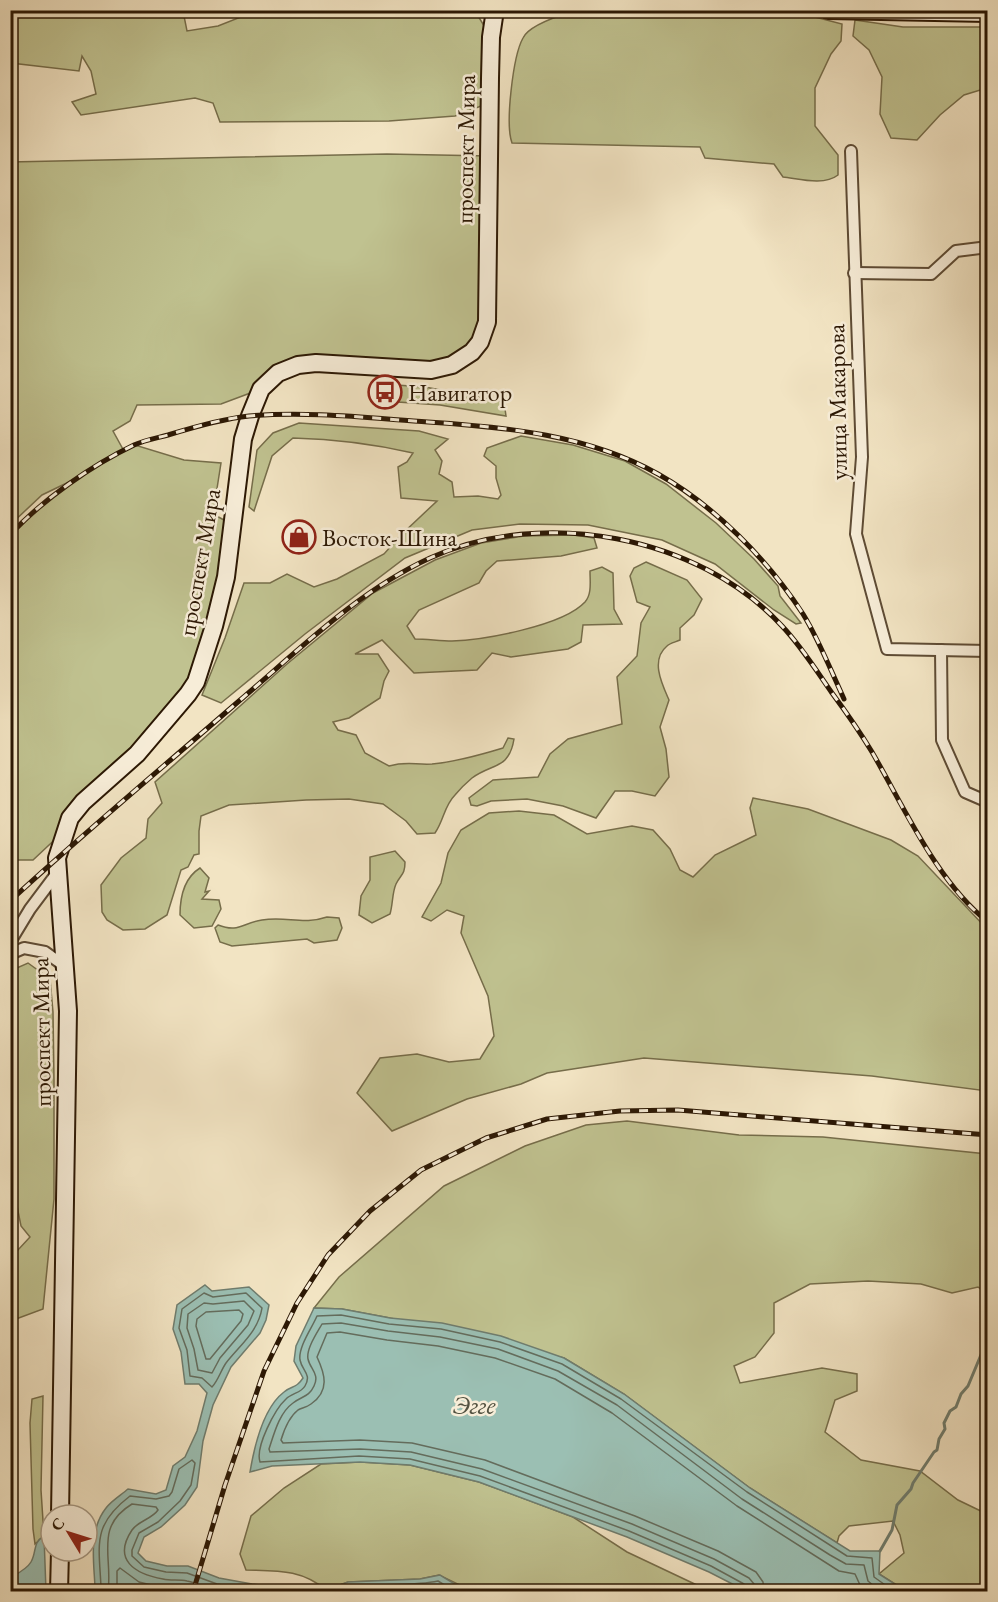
<svg xmlns="http://www.w3.org/2000/svg" width="998" height="1602" viewBox="0 0 998 1602" font-family="'EB Garamond',serif">
<style>
.green{fill:#c0c290;stroke:#766d4a;stroke-width:1.5}
.water{fill:#9bbfb3;stroke:#6f7c6d;stroke-width:1.5}
.lines{fill:none;stroke-linecap:round;stroke-linejoin:round}
.shore{stroke:#646c5c;stroke-width:1.5}
.stream{stroke:#6f7c6d;stroke-width:3}
.minor-casing{stroke:#5e4b34;stroke-width:14}
.secondary-casing{stroke:#2c1804;stroke-width:20}
.minor{stroke:#f7edd8;stroke-width:10}
.secondary{stroke:#f7edd8;stroke-width:16}
.rail-casing{stroke:#2c1804;stroke-width:5}
.rail{stroke:#f7edd8;stroke-width:3;stroke-dasharray:9;stroke-linecap:butt}
.labels{text-anchor:middle;dominant-baseline:central;stroke-width:5;stroke-linejoin:round;paint-order:stroke}
.street-label{font-size:24px;fill:#2c1804;stroke:#f7edd8}
.poi-label{font-size:24px;fill:#2c1804;stroke:#f7edd8;text-anchor:start}
.water-label{font-size:26px;font-style:italic;fill:#535241;stroke:#f7edd8}
</style>
<rect width="100%" height="100%" fill="#f2e4c3"/>
<filter id="stains"><feTurbulence type="fractalNoise" baseFrequency=".00333" numOctaves="4"/><feColorMatrix values="0 0 0 0 .2 0 0 0 0 .09 0 0 0 0 .02 0 0 0 .5 -.17"/></filter>
<radialGradient id="worn" r=".72"><stop offset=".6" stop-color="#630" stop-opacity="0"/><stop offset="1" stop-color="#630" stop-opacity=".3"/></radialGradient>
<g class="green">
<path d="M11,11H183L187,31L218,26L256,11H475L491,37L489,103L455,116L389,121L220,122L213,103L195,98L81,115L72,102L96,94L91,71L82,56L79,71L11,63Z"/>
<path d="M571,12L701,17H815L842,24L841,41L831,54L815,88V126L838,155V175C824,186 800,179 783,177L774,164L705,158L700,147L512,143C505,124 513,56 523,38C529,25 558,16 571,12Z"/>
<path d="M855,20L903,27H987V88L964,95L940,115L917,140L891,138L880,114L882,77L869,50L853,36Z"/>
<path d="M387,154L489,156L487,322L452,365L316,363L261,389L221,404L137,405L130,421L113,431L124,451L135,445L184,460L221,463L213,514L233,525L204,664L64,831L33,860H11V535L35,510L75,479L42,495L11,524L10,162Z"/>
<path d="M396,385L425,387L504,402L506,416L440,405L398,402Z"/>
<path d="M299,423L419,431L448,439L435,450L442,461L439,474L452,482L454,497L478,496L498,499L501,495L496,478V466L484,456L487,448L521,436L573,445L625,461L666,484L716,523L754,559L778,586L780,596L801,623L796,624L774,610L715,564L662,540L588,525L520,524L472,530L405,558L305,634L221,703L202,695L225,638L244,583H270L287,574L314,587L337,579L384,554L402,534L437,501L401,498L398,467L407,462L413,453C374,444 333,439 293,438L272,456L254,511L249,507L257,450L273,433Z"/>
<path d="M574,535L594,538L597,548L561,556L497,561L486,571L479,583L419,610L407,626L415,639C427,639 440,641 452,641C483,640 563,626 585,602C592,594 590,582 590,571L602,567L613,573L614,609L622,624L583,625L581,642L568,649L511,657L492,653L477,670L414,673L382,640L355,654H378L389,671L384,681L380,698L349,718L333,722L338,730L356,735L365,753L389,766C407,761 415,765 432,764C455,762 480,755 503,748L508,738L514,739C509,770 492,763 472,778C466,783 460,789 455,795C444,806 444,820 435,833L417,834L406,821L383,804L349,799L306,800L229,805L201,816L199,831V854L194,855L188,867L181,870L167,915L145,929L123,930L107,920L102,912L101,885L121,858L146,838L148,819L162,803L155,782L287,664L373,593L435,560L481,543L524,536Z"/>
<path d="M646,562L687,580L702,599L694,615L680,628V640C676,642 670,643 667,646C650,660 662,684 669,700L660,727L666,749L669,777L655,796L632,791H615L596,818L563,806L527,799L491,801L477,806L471,805L469,798L493,780L538,777L550,754L568,739L622,724L617,677L637,656L641,623L650,607L637,602L630,576L634,568Z"/>
<path d="M753,798L808,809L891,840L918,856L987,929V1091L872,1076L644,1058L547,1073L521,1084L467,1099L392,1131L357,1093L380,1058L417,1054L449,1062L480,1059L494,1036L488,996L461,933L464,916L447,910L431,921L422,917L441,883L448,853L461,830L489,813L519,811L554,815L587,834L632,826L653,830L670,849L680,870L693,877L715,855L756,835L750,808Z"/>
<path d="M395,851L405,862C405,875 401,874 396,884C392,893 393,904 390,914L372,923L359,915L361,896L370,880V857Z"/>
<path d="M200,868L209,878L205,892L209,891L202,899L219,900L221,909L212,926L194,928L180,915C180,897 184,878 200,868Z"/>
<path d="M327,917L339,918L342,928L337,940L314,943L307,939L232,946L220,942L215,928L218,925C239,933 242,923 262,920C286,916 304,925 327,917Z"/>
<path d="M28,963L50,979L53,1012L54,1080V1199L43,1309L16,1319L11,1306V1286L15,1279L17,1251L30,1237L21,1226L11,1176L10,971Z"/>
<path d="M627,1121L739,1135L823,1137L987,1154V1294L978,1287L952,1293L921,1284L868,1281L810,1284L774,1303V1333L755,1357L734,1366L740,1383L822,1368L857,1374V1391L835,1400L825,1432L861,1460L920,1471L958,1500L987,1514V1591H906L879,1574L904,1553L900,1535L893,1521L849,1526L839,1536L837,1543L750,1488L624,1394L564,1358L390,1318L342,1309L314,1308L339,1277L444,1186L525,1146L586,1125Z"/>
<path d="M43,1396L41,1490L44,1536L35,1544L33,1529L30,1423L32,1399Z"/>
<path d="M360,1462L410,1465L479,1482L573,1517L627,1552L701,1587L707,1591H472L439,1575L420,1579L348,1582L326,1590C301,1569 277,1571 246,1570L240,1554L251,1516L284,1488L321,1464Z"/>
</g>
<g class="water">
<path d="M205,1285L212,1291L249,1287L269,1305L266,1320L260,1333L231,1367L213,1405L203,1441L197,1487L185,1505L161,1527L144,1537L138,1553L146,1561L167,1566H188L219,1578L252,1584L301,1590H326L348,1582L420,1579L440,1575L458,1586L472,1591H89L95,1588C94,1561 88,1531 106,1508C111,1501 121,1495 128,1489L156,1494L166,1490L173,1466L185,1457L197,1431L207,1393L199,1384H185L181,1352L173,1329L177,1305Z"/>
<path d="M314,1308L342,1309L390,1318L442,1323L501,1336L564,1358L624,1394L750,1488L850,1551H880L879,1574L906,1591H746L709,1572L627,1537L479,1482L410,1465L360,1462L272,1466L250,1472C254,1448 263,1408 284,1392C292,1385 296,1389 303,1378L294,1361L296,1346Z"/>
<path d="M44,1536L46,1591H52H11L10,1578C17,1574 27,1569 31,1562C37,1552 32,1543 44,1536Z"/>
</g>
<g class="lines">
<g class="shore">
<path d="M204,1293L213,1297L246,1293L262,1308C258,1332 240,1345 226,1363C221,1370 218,1381 212,1387L202,1378L190,1376L187,1350L179,1328L182,1309Z"/>
<path d="M244,1301L254,1311L248,1325L220,1358L212,1373L198,1370L194,1349L187,1328L188,1314L204,1303L213,1304Z"/>
<path d="M239,1310L243,1314L241,1321L210,1359H206L196,1326L197,1319L206,1312Z"/>
<path d="M99,1592L101,1587C99,1544 92,1525 130,1496L156,1499L169,1496L172,1492L179,1469L192,1460L195,1463L191,1485L180,1501L158,1522L139,1533L132,1550V1556L144,1567L166,1572L187,1573L217,1584L261,1592"/>
<path d="M108,1592C113,1557 94,1527 132,1504L156,1507L158,1510C152,1519 138,1521 132,1530C112,1560 135,1574 163,1579C171,1581 179,1579 187,1581C198,1583 207,1589 218,1592"/>
<path d="M117,1592V1571L120,1568L139,1582L163,1588L183,1589L191,1592"/>
<path d="M338,1592C369,1580 406,1588 438,1581L456,1592"/>
<path d="M747,1592L744,1584L711,1566L629,1531L480,1476L410,1459L359,1456L260,1462C255,1447 275,1409 286,1399C292,1393 301,1393 305,1386C312,1374 302,1371 300,1360C298,1347 312,1328 317,1316L341,1315L389,1324L441,1329L500,1342L562,1364L621,1399L747,1492L847,1556L872,1558L874,1577L895,1592"/>
<path d="M755,1592L754,1584L749,1578L714,1559L632,1524L482,1469L411,1452L360,1449L270,1452L269,1449C274,1434 279,1413 293,1403C302,1396 309,1397 314,1386C320,1374 310,1369 308,1359C306,1349 317,1333 322,1324L341,1323L388,1331L440,1337L498,1349L558,1371L617,1405L742,1499L830,1555L846,1564L864,1565L868,1581L881,1592"/>
<path d="M764,1592L763,1582L756,1572L718,1551L635,1516L485,1460L412,1443L360,1440L283,1443L281,1440C284,1430 289,1417 298,1410C302,1408 307,1407 311,1404C330,1391 325,1374 317,1357L327,1333L340,1332L387,1340L438,1346L495,1358L555,1379L612,1413L737,1506L839,1571L855,1574L860,1585L865,1592"/>
</g>
<path class="stream" d="M880,1551L892,1530L897,1505L911,1489L913,1483L934,1452L937,1450L939,1439L945,1429L944,1423L950,1411L956,1407L961,1394L968,1386L988,1338"/>
<defs>
<g id="minor">
<path d="M851,151L862,457L856,534L887,649L988,651"/>
<path d="M854,273L931,274L956,251L988,247"/>
<path d="M941,650L942,740L965,792L988,802"/>
<path d="M10,942L30,909L57,873"/>
<path d="M10,954L24,948L45,952L66,967"/>
</g>
<g id="secondary">
<path d="M828,10L988,13"/>
<path d="M60,1515L68,1011L57,858L70,818L83,802L137,754L188,694L196,682L214,626L226,577L243,439L250,416L261,389L278,373L298,365L316,363L431,370L452,365L472,352L480,342L487,322L490,78L491,37L495,10"/>
<path d="M59,1592L60,1551"/>
</g>
</defs>
<use href="#minor" class="minor-casing"/>
<use href="#secondary" class="secondary-casing"/>
<use href="#minor" class="minor"/>
<use href="#secondary" class="secondary"/>
<defs>
<g id="rail">
<path d="M10,535C42,500 92,465 134,445C145,440 157,438 168,435C194,427 221,419 249,416C308,411 369,418 428,422C506,427 589,435 658,474C715,506 768,560 803,614C819,640 831,671 844,699"/>
<path d="M10,901C85,832 163,767 239,701C299,650 358,591 430,558C542,507 698,535 782,626C801,646 816,670 832,693C846,712 860,732 872,752C904,807 937,882 988,922"/>
<path d="M193,1592L225,1485L264,1371L297,1303L328,1255L370,1211L421,1170L486,1138L547,1119L620,1111L678,1110L988,1135"/>
</g>
</defs>
<use href="#rail" class="rail-casing"/>
<use href="#rail" class="rail"/>
</g>
<defs>
<symbol id="bus-ring" viewBox="-11 -11 22 22"><circle r="9.5" fill="#f7edd8" stroke="#8f2418" stroke-width="1.5"/><path d="M-5-6H5V4H4V6H2V4H-2V6H-4V4H-5ZM-3.5-4V0h7V-4ZM-3.5 1.2v1.5H-2V1.2ZM2 1.2v1.5H3.5V1.2Z" fill="#8f2418"/></symbol>
<symbol id="shop-ring" viewBox="-11 -11 22 22"><circle r="9.5" fill="#f7edd8" stroke="#8f2418" stroke-width="1.5"/><path d="M-5-2.5h2.3a2.7 3.5 0 0 1 5.4 0H5L5.5 6h-11ZM-1.5-2.5h3a1.5 2.3 0 0 0-3 0Z" fill="#8f2418"/></symbol>
</defs>
<g fill-rule="evenodd">
<use href="#bus-ring" x="366" y="373" width="38" height="38"/>
<use href="#shop-ring" x="280" y="518" width="38" height="38"/>
</g>
<g class="labels">
<g class="street-label">
<text transform="translate(465 149) rotate(-89)">проспект Мира</text>
<text transform="translate(837 402) rotate(-91)">улица Макарова</text>
<text transform="translate(199 562) rotate(-80)">проспект Мира</text>
<text transform="translate(41 1032) rotate(-91)">проспект Мира</text>
</g>
<g class="poi-label">
<text x="408" y="392">Навигатор</text>
<text x="322" y="537">Восток-Шина</text>
</g>
<g class="water-label">
<text x="474" y="1405">Эгге</text>
</g>
</g>
<rect width="998" height="1602" fill="none" stroke="#f2e4c3" stroke-width="36"/>
<rect x="12" y="12" width="974" height="1578" fill="none" stroke="#2c1804" stroke-width="3"/>
<rect x="18" y="18" width="962" height="1566" fill="none" stroke="#2c1804" stroke-width="1.5"/>
<g transform="translate(69 1533) rotate(308)"><circle r="28" fill="#f7edd8" stroke="#a69883" stroke-width="1.5"/>
<path d="M0-4.5L10 22L0 15L-10 22Z" fill="#8f2418"/>
<text y="-9" font-size="16" font-weight="bold" text-anchor="middle" fill="#2c1804">С</text>
</g>
<rect width="100%" height="100%" filter="url(#stains)"/>
<rect width="100%" height="100%" fill="url(#worn)"/>
</svg>
